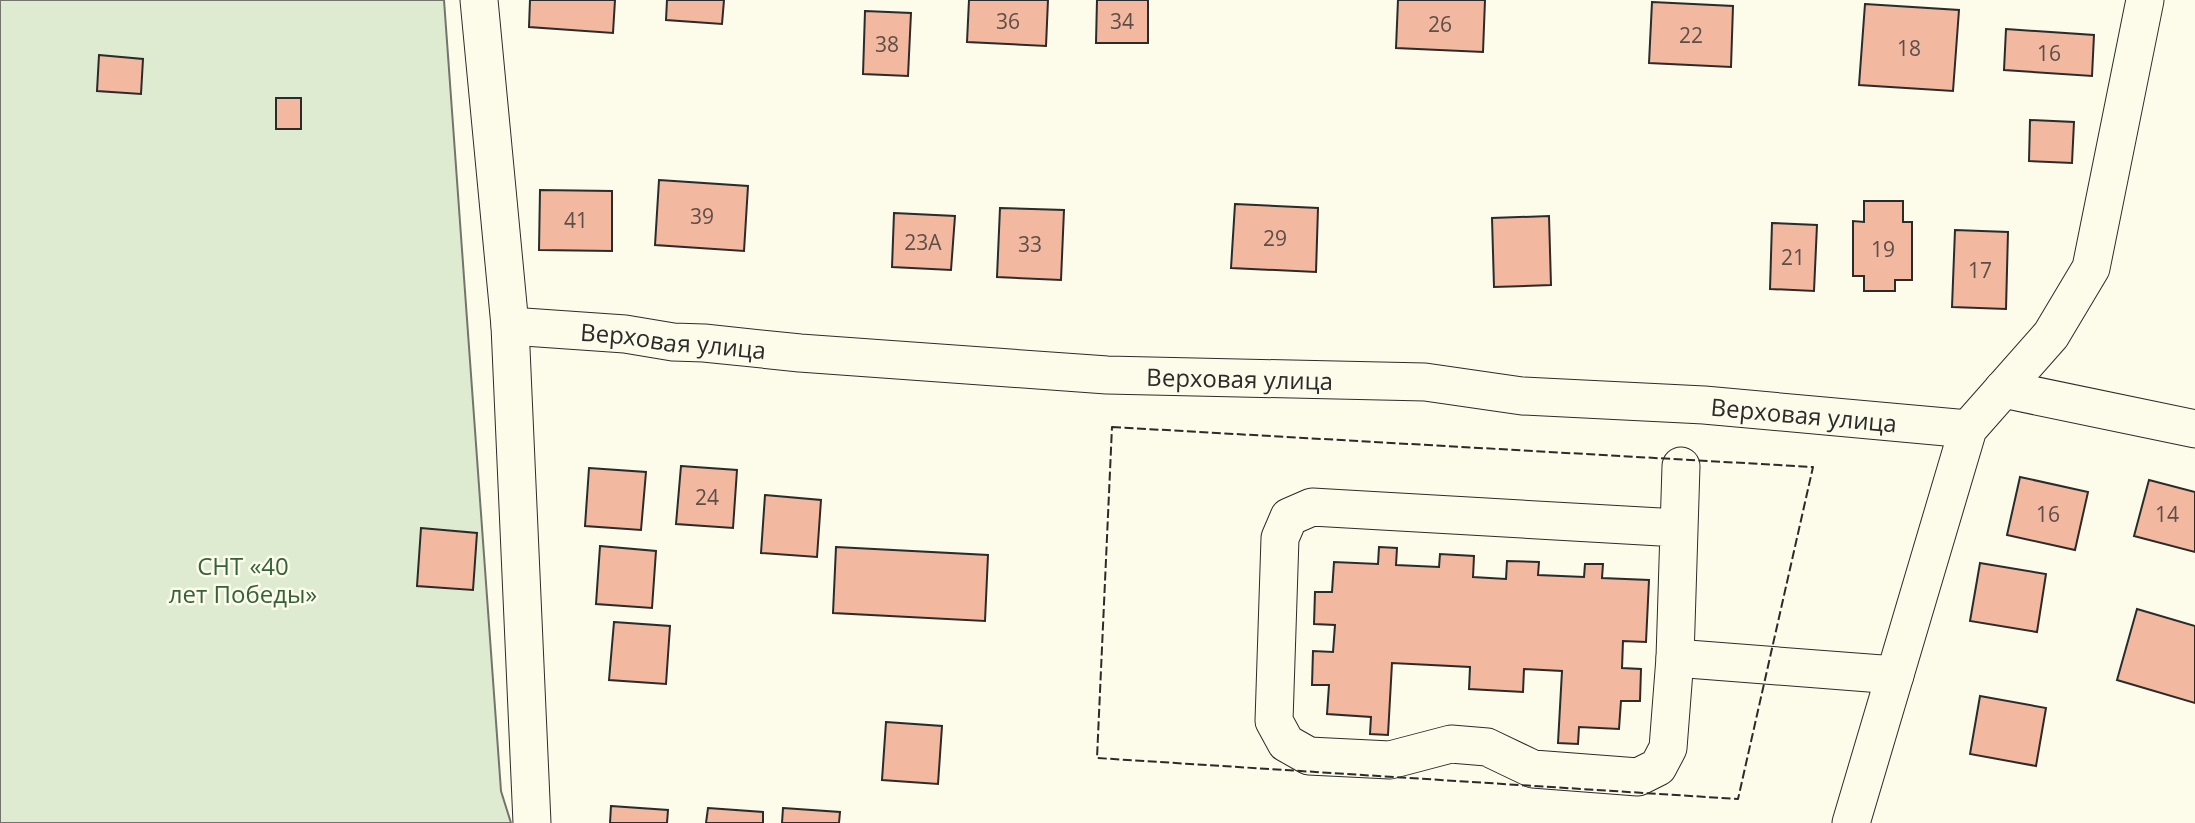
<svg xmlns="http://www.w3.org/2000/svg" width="2195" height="823" viewBox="0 0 2195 823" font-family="'Open Sans',sans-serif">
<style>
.green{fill:#deebd1;stroke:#74746e;stroke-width:2}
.building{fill:#f2b8a0;stroke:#2b2b2b;stroke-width:2}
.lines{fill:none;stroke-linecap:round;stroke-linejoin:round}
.minor-casing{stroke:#2b2b2b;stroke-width:39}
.minor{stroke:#fdfbea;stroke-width:37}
.fence{stroke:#2b2b2b;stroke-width:2;stroke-dasharray:9 3.5;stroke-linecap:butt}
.labels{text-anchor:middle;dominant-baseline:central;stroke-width:5;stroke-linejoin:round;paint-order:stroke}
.number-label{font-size:21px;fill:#5d4e48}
.street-label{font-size:24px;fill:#2b2b2b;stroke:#fdfbea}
.park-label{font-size:24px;fill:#34623c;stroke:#fdfbea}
</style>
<rect width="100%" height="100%" fill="#fdfbea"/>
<path class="green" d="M0,0H444L501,791L511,823H0Z"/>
<g class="building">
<path d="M530,0H615L613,33L529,27Z"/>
<path d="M667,0H724L722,24L666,20Z"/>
<path d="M969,0H1048L1046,46L967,42Z"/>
<path d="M1097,0H1148V43H1096Z"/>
<path d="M1398,0H1485L1483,52L1396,48Z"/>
<path d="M1652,2L1733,6L1731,67L1649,63Z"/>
<path d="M1865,4L1959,10L1953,91L1859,85Z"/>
<path d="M865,11L911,13L908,76L863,74Z"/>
<path d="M2006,29L2094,35L2092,76L2004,70Z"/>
<path d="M99,55L143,59L141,94L97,91Z"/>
<rect x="276" y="98" width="25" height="31"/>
<path d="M2030,120L2074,122L2072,163L2029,161Z"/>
<path d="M659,180L748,186L744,251L655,245Z"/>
<path d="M540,190L612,191V251L539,250Z"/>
<path d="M1864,201H1903V222H1912V280H1895V291H1864V276H1853V221L1864,222Z"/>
<path d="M1235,204L1318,208L1316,272L1231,268Z"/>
<path d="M1000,208L1064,210L1061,280L997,277Z"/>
<path d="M894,213L955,216L951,270L892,267Z"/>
<path d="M1549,216L1551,285L1494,287L1492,218Z"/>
<path d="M1772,223L1817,225L1814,291L1770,289Z"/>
<path d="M1955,230L2008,232L2006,309L1952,307Z"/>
<path d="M681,466L737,470L733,528L676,524Z"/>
<path d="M589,468L646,472L641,530L585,526Z"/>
<path d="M2020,477L2088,492L2075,550L2007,535Z"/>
<path d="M2149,480L2195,492V552L2134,536Z"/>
<path d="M765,495L821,500L817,557L761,553Z"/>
<path d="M421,528L477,533L473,590L417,586Z"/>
<path d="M600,546L656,551L652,608L596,604Z"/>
<path d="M836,547L988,555L985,621L833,613Z"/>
<path d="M1379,547L1397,548L1396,565L1439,567L1440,554L1474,556L1473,577L1506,579L1507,561L1539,562L1538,575L1584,577L1585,564H1603L1602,578L1649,580L1646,642L1623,641L1622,668L1641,669L1640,701H1621L1619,729L1579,727L1578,744L1558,743L1562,671L1524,669L1523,692L1469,689L1470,667L1392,663L1388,735L1370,734L1371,717L1327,714L1329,685H1312L1313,651L1333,652L1335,625L1314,624L1315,592H1332L1334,562L1378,564Z"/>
<path d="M1980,563L2046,574L2037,632L1970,621Z"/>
<path d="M2137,609L2195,626V703L2117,680Z"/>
<path d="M614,622L670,626L666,684L609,680Z"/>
<path d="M1980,696L2046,708L2036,766L1970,754Z"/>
<path d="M886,722L942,726L938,784L882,780Z"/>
<path d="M611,806L668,810L667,823H610Z"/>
<path d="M708,808L763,812V823H706Z"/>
<path d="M783,808L840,812L839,823H782Z"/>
</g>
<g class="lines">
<defs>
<g id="minor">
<path d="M479,0L510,326L532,823"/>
<path id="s1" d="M510,326L625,334L673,342L704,343L800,353L1107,375L1425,382L1522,396L1704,405L1968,429"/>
<path d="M2003,389L2195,429"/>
<path d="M1678,528L1312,507L1289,517L1280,538L1274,721L1286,743L1309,756L1390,760L1451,744L1487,747L1533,769L1638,777L1658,767L1668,748L1675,658L1681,466"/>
<path d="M1675,658L1895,675"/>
<path d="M1851,823L1968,429L2051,335L2091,268L2145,0"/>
</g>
</defs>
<use href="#minor" class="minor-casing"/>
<use href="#minor" class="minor"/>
<path class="fence" d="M1112,427L1813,467L1738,799L1097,758Z"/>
</g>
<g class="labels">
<g class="number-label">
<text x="1008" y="21">36</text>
<text x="1122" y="21">34</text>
<text x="1440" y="24">26</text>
<text x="1691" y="35">22</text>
<text x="887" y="44">38</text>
<text x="1909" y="48">18</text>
<text x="2049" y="53">16</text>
<text x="702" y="216">39</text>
<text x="576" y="220">41</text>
<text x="1275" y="238">29</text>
<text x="923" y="242">23А</text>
<text x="1030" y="244">33</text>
<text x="1883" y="249">19</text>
<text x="1793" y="257">21</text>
<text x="1980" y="270">17</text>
<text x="707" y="497">24</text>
<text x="2048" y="514">16</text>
<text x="2167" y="514">14</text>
</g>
<g class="street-label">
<text stroke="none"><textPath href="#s1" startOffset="164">Верховая улица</textPath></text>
<text stroke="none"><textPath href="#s1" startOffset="732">Верховая улица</textPath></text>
<text stroke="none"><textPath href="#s1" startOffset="1298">Верховая улица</textPath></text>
</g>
<g class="park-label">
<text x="243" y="565">СНТ «40<tspan x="243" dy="28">лет Победы»</tspan></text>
</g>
</g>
</svg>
